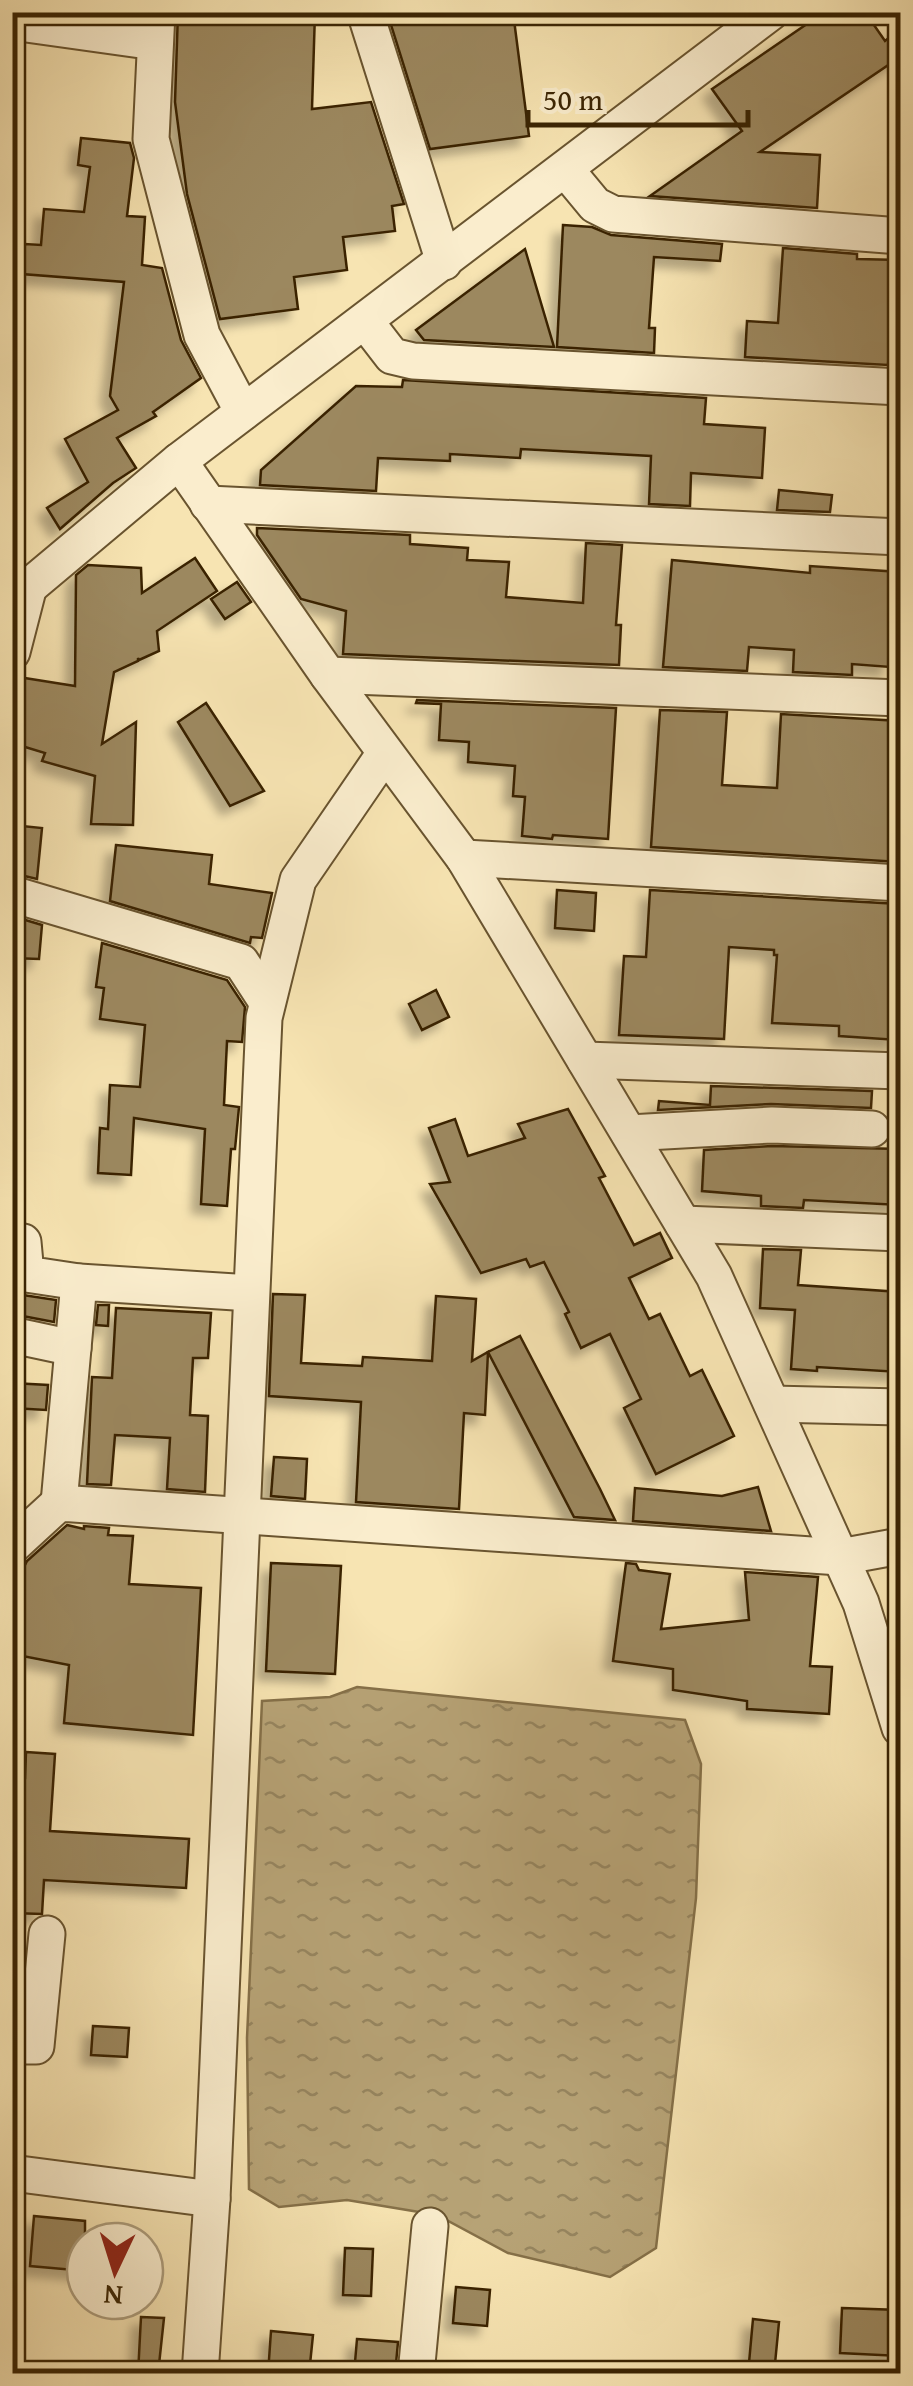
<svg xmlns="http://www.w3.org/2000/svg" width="913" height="2386" viewBox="0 0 913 2386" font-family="'Gentium Book Plus',serif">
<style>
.water{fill:url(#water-ripples);stroke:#857048;stroke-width:2.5}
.building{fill:#9c885e;stroke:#3a2403;stroke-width:2.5;filter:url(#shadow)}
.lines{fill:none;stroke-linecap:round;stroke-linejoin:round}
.minor-casing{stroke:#69542f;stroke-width:39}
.minor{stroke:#faedcd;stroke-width:35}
</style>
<defs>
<pattern id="water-ripples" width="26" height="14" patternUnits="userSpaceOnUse" patternTransform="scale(2.5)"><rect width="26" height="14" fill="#b7a376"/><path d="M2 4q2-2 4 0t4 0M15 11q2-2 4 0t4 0" fill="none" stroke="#96855f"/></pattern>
<filter id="shadow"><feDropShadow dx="-9" dy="9" stdDeviation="5" flood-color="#0004"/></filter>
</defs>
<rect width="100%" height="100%" fill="#f7e4b2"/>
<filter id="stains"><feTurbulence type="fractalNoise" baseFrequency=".002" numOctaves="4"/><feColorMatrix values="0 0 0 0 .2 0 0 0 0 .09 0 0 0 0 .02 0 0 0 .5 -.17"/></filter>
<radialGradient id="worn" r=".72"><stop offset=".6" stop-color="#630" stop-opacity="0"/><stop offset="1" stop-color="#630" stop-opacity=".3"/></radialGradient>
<path class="water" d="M357,1687L685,1720L701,1764L696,1898L656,2248L610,2277L508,2253L437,2215L347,2200L279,2207L249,2189L247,2038L262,1701L330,1697Z"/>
<g class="building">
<path d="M178,12H315L312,109L371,102L404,204L392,206L395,231L343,237L347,270L294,277L298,309L220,319L187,194L175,102Z"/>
<path d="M387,12H513L529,136L430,149Z"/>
<path d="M865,12L885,41L900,29V57L760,152L820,155L817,208L650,196L742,131L712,89L823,13Z"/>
<path d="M81,138L130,143L134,158L127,216L145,217L142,265L162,268L181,340L201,378L153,412L156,416L117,438L136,468L113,483L60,529L47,508L88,482L65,439L118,410L110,396L124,282L22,274L25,244L41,245L44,209L84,212L90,167L78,165Z"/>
<path d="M563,225L592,227L611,235L722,244L720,261L654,257L649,328H655L654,353L557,347Z"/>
<path d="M783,248L857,254V259L900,260V320H891L888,365L745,357L747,321L778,323Z"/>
<path d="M525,249L554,347L424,340L416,330Z"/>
<path d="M403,380L706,398L704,424L765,428L762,478L691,473L690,506L649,504L651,456L521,449L520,458L450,454V461L378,458L376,491L260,485L261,470L356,386L402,387Z"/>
<path d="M779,490L832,495L830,512L777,510Z"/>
<path d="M257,528L410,535V544L468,548L467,560L509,562L506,597L583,603L586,543L622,545L616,625H621L619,665L343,654L346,611L301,599L257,535Z"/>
<path d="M195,558L217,591L157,631L159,651L139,660L138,658V661L114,672L102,744L136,722L133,825L91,824L95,776L42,761L45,753L12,743V676L75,686L76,575L88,565L141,568L142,593Z"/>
<path d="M672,560L810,573V566L900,572V611L894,610L890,667L852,664V675L793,672L794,650L749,647L747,671L663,667Z"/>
<path d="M237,582L251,602L225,619L211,599Z"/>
<path d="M417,700L616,708L608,839L553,835L552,839L522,836L525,797L513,796L515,766L468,762L469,742L439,740L441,704L416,703Z"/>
<path d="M206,703L264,791L230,806L178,722Z"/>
<path d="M660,710L727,712L722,785L777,788L781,714L900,721V862L651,847Z"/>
<path d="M12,825L42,828L37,879L12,873Z"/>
<path d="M116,845L212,855L209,884L272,893L262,938L251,937L250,943L110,901Z"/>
<path d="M557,890L596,893L594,931L555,928Z"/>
<path d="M650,890L900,904L898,1040L839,1036V1026L772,1023L777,955H774V950L729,947L724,1039L619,1035L624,956L646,957Z"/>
<path d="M12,916L42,925L39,959L12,958Z"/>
<path d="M102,943L227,980L245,1007L242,1042L227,1041L224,1105L239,1107L235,1149H231L227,1206L201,1204L205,1129L134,1118L131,1175L98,1173L100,1128L108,1129L110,1085L140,1087L145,1025L100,1019L104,988L96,987Z"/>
<path d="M436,990L449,1017L422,1030L409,1004Z"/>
<path d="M711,1086L872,1091L871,1108L771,1104L658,1110L659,1101L710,1105Z"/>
<path d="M568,1109L605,1176L599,1178L634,1245L660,1233L672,1258L629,1278L649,1319L660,1314L690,1376L702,1370L734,1436L656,1474L624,1408L641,1399L610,1334L581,1348L565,1314L569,1312L544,1262L530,1267L526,1259L481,1273L430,1184L450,1182L429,1128L455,1119L468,1156L525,1138L518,1124Z"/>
<path d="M772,1146L900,1149V1205L804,1200L803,1208L761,1206V1196L702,1191L704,1150Z"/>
<path d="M763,1249L801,1250L798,1285L900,1292V1372L817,1367V1371L791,1369L795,1310L760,1308Z"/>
<path d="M12,1290L23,1295L56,1300L54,1322L12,1314Z"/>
<path d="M273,1294L305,1295L301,1363L362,1366L363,1357L432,1361L436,1296L476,1299L472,1361L488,1352L485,1415L464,1413L459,1509L356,1502L361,1402L269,1396Z"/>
<path d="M98,1305H109L108,1326L96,1325Z"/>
<path d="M116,1308L211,1313L208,1358H193L190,1415L208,1416L205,1492L167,1489L170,1438L115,1435L111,1485L87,1484L92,1377L112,1378Z"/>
<path d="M520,1336L600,1489L615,1520L574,1517L488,1352Z"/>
<path d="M12,1383L48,1385L46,1410L12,1408Z"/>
<path d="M274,1457L307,1459L305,1499L271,1496Z"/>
<path d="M758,1487L771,1531L633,1521L635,1488L722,1496Z"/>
<path d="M67,1525L84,1529V1526L109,1528L108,1535L133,1536L129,1584L201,1588L193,1735L64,1723L69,1665L12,1654V1591L27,1561Z"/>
<path d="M271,1563L341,1566L335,1674L266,1671Z"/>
<path d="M626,1563L636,1564L639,1570L670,1574L661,1629L749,1620L745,1572L818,1577L810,1666L832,1667L829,1714L747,1709V1701L673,1690V1669L613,1661Z"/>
<path d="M26,1752L55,1754L50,1831L189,1839L186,1888L44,1880L42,1914L12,1913V1868L21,1869L24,1803H12V1778H25Z"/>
<path d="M93,2026L129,2028L127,2057L91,2055Z"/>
<path d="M34,2216L85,2221V2271L30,2266Z"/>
<path d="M345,2248L373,2249L371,2296L343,2295Z"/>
<path d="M456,2287L490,2290L487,2326L453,2323Z"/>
<path d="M842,2308L900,2310V2356L840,2353Z"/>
<path d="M141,2317L164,2318L158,2374H138Z"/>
<path d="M753,2319L779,2322L774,2374H748Z"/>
<path d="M271,2331L313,2335L309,2374H268Z"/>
<path d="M357,2339L398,2342L395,2374H354Z"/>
</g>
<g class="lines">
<defs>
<g id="minor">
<path d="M157,12L151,139L202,335L243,412"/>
<path d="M365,12L444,262"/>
<path d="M12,22L155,42"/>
<path d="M566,170L595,205L613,214L900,236"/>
<path d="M365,321L392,356L413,361L900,387"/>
<path d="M179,461L328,675L464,858L714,1276L861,1603L900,1728"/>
<path d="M208,504L900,537"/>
<path d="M12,601L179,461L771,12"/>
<path d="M12,652L28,590"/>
<path d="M328,675L900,698"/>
<path d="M464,858L900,883"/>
<path d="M12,894L241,962L267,1002"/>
<path d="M585,1060L900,1071"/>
<path d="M629,1133L772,1125L872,1129"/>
<path d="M683,1224L900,1233"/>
<path d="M12,1240L23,1242L26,1274L79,1282"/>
<path d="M12,1335L73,1348"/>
<path d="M772,1404L900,1407"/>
<path d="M59,1503L79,1282L251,1293"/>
<path d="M12,1546L59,1503L840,1557L900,1546"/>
<path d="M12,2046H36L47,1934"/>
<path d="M12,2173L212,2199"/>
<path d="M200,2374L212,2199L264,1018L298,880L385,753"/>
<path d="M416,2374L430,2226"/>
</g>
</defs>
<use href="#minor" class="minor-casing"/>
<use href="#minor" class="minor"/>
</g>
<rect width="913" height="2386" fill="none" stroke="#f7e4b2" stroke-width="50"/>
<rect x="15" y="15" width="883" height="2356" fill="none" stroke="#3a2403" stroke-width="5"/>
<rect x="25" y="25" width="863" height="2336" fill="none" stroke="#3a2403" stroke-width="2.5"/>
<g transform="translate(115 2271) rotate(184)"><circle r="48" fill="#faedcd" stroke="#ad9d7c" stroke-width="2.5"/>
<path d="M0-8L18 38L0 25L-18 38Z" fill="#8f2418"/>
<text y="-15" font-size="28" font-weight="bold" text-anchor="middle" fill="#3a2403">N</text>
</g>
<path d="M528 110v15h220v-15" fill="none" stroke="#3a2403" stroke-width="5"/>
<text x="543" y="110" font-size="30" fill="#3a2403" stroke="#faedcd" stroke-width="8" paint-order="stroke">50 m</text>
<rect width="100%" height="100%" filter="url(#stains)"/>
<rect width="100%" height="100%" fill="url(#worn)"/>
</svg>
